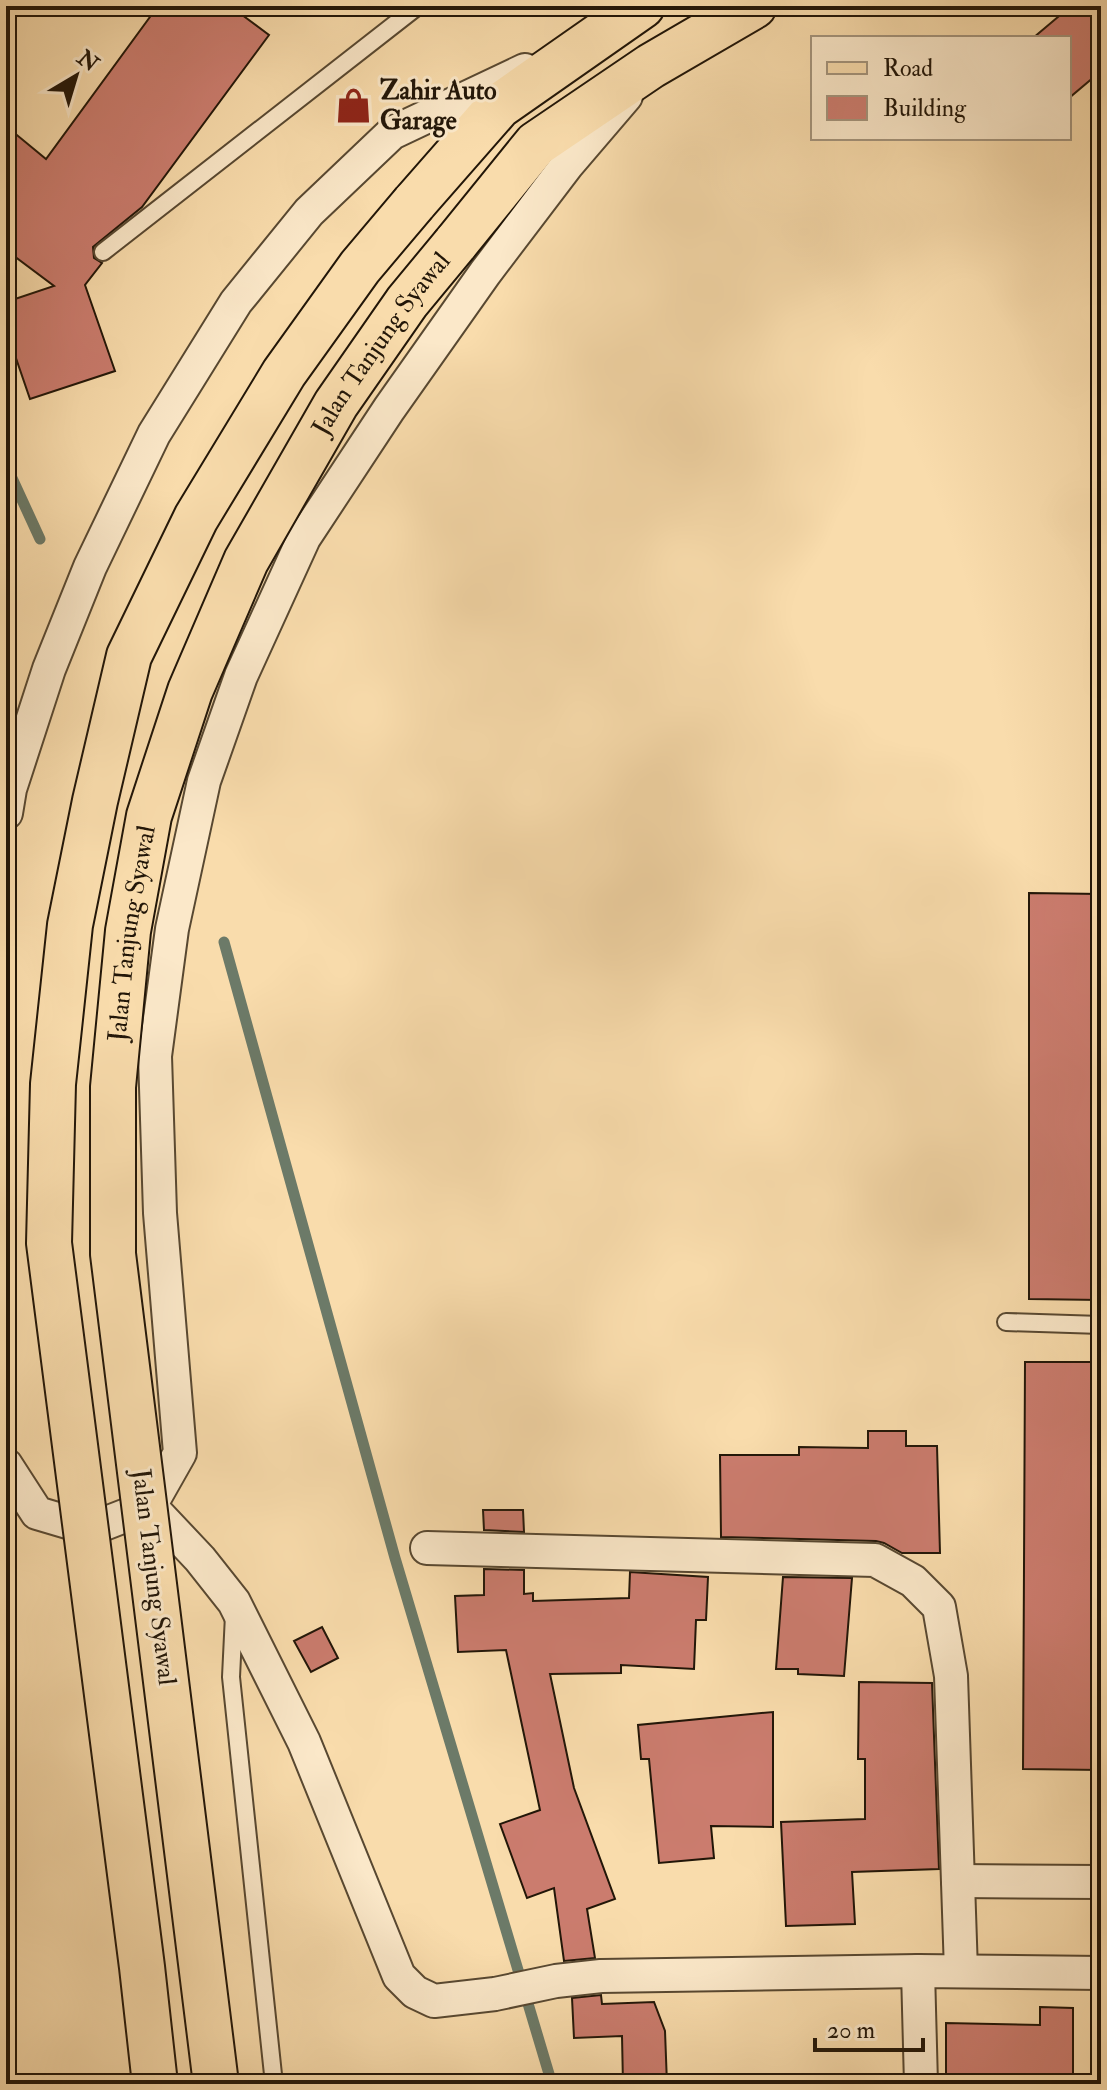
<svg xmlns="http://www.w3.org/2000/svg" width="1107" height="2090" viewBox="0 0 1107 2090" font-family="'IM FELL Double Pica',serif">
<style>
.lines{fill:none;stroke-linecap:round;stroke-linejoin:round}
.stream{stroke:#6c7a68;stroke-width:11}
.building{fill:#cb7c6e;stroke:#221608;stroke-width:2}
.service-casing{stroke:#584831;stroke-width:20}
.minor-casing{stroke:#584831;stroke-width:36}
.primary-casing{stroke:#221608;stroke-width:48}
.service{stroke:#fbe8c9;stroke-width:16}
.minor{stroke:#fbe8c9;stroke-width:32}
.primary{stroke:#f9dcac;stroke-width:44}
.primary-bridge-casing{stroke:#221608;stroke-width:48;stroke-linecap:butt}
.primary-bridge{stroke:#f9dcac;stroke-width:44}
.labels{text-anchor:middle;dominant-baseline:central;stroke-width:6;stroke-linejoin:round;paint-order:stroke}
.poi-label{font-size:26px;font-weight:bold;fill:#221608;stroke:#fbe8c9;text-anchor:start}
.street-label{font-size:26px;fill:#221608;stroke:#fbe8c9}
</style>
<rect width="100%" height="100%" fill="#f9dcac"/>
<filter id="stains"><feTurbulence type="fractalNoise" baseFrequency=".0025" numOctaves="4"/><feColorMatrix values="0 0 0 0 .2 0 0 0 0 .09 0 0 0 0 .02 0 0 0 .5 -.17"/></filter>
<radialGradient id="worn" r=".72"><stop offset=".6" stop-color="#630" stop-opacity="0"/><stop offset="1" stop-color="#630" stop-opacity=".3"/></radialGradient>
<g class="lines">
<g class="stream">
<path d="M6,465L40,539"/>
<path d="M224,942L395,1558L552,2084"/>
</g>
</g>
<g class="building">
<path d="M158,6H230L269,35L142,207L93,247L94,258L102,263L85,285L115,371L30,399L6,329V302L54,286L6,250V126L46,159Z"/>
<path d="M1071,6H1091L1101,18V71L1069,98V38H1033Z"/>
<path d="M1029,893L1101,894V1300L1029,1299Z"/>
<path d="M1025,1362H1101V1770L1023,1769Z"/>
<path d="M868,1431H906V1446H937L940,1553H902L884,1543L876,1541L721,1537L720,1455H799V1447L868,1448Z"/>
<path d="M483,1510H523L524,1532L484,1530Z"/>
<path d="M484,1569L524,1570V1594L533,1593V1601L629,1598L630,1572L708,1577L706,1620H696L694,1669L621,1665V1673L550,1674L574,1788L615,1899L587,1909L595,1958L564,1961L554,1888L527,1898L500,1824L540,1810L506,1650L458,1652L455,1596L484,1595Z"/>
<path d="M783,1577L852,1578L844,1676L798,1674V1669H776Z"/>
<path d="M322,1627L338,1658L311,1672L294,1641Z"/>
<path d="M859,1682L932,1683L939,1869L852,1872L855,1924L786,1926L781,1822L865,1819V1759H858Z"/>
<path d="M773,1712V1827L711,1826L714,1858L659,1863L649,1759H641L638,1725Z"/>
<path d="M601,1995L602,2004L654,2002L665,2031L667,2084H623L622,2036L574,2038L572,1998Z"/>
<path d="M1040,2007L1073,2008V2084H946V2023L1040,2025Z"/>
</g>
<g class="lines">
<defs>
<g id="service">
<path d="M103,252L418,6"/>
<path d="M1006,1322L1101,1325"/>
<path d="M234,1615L231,1677L274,2084"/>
</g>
<g id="minor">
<path d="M6,813L10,789L49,669L90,567L154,434L236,302L309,212L392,133L525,70"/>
<path d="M6,1465L37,1513L91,1529L150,1506L180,1453L160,1213L155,1056L172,929L204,781L241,676L304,538L389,409L485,273L567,165L626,96"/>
<path d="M150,1506L200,1559L234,1602L304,1742L399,1976L415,1992L434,2001L495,1994L556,1981L601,1976L918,1971L1101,1973"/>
<path d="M427,1548L875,1560L913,1581L939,1607L951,1676L961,1971"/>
<path d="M958,1881L1101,1882"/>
<path d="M918,1971L921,2084"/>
</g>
<g id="primary">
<path d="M414,203L499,106L642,6"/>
<path d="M455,244L536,144L651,66L754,6"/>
</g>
</defs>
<use href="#service" class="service-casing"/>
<use href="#minor" class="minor-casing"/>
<use href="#primary" class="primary-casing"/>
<use href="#service" class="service"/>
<use href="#minor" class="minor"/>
<use href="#primary" class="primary"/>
<defs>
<g id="primary-bridge">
<path d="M155,2084L142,1967L49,1243L53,1084L70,925L95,801L129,656L196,518L284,373L360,267L414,203"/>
<path id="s1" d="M216,2084L113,1254V1087L128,931L149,816L190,691L246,561L336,404L407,302L455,244"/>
</g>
</defs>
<use href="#primary-bridge" class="primary-bridge-casing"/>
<use href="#primary-bridge" class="primary-bridge"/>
</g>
<defs>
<symbol id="shop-bare" viewBox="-9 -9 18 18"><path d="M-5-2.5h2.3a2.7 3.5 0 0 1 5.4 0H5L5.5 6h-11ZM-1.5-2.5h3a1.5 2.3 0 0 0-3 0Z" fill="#8f2418" stroke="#fbe8c9" stroke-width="2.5" paint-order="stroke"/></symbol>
</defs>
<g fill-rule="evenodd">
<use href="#shop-bare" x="328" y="80" width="51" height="51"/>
</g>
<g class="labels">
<g class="poi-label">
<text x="380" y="91">Zahir Auto<tspan x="380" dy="30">Garage</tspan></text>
</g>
<g class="street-label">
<text stroke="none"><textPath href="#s1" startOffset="1806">Jalan Tanjung Syawal</textPath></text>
<text stroke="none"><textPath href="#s1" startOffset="1158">Jalan Tanjung Syawal</textPath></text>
<text transform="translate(154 1577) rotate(83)">Jalan Tanjung Syawal</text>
</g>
</g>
<rect width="1107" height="2090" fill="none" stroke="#f9dcac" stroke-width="32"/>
<rect x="8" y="8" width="1091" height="2074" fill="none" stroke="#221608" stroke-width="4"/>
<rect x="16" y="16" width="1075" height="2058" fill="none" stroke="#221608" stroke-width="2"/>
<rect x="811" y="36" width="260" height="104" fill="#fbe8c9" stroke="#a4947c" stroke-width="2"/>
<rect x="827" y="62" width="40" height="12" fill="#f9dcac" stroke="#a4947c" stroke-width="2"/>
<text x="883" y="76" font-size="24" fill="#221608">Road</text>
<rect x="827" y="96" width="40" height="24" fill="#cb7c6e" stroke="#a4947c" stroke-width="2"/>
<text x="883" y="116" font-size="24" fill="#221608">Building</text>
<g transform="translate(76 76) rotate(38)" stroke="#fbe8c9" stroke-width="6" paint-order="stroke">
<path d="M0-6L14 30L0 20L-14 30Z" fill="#221608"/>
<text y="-12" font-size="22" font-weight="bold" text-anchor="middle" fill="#221608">N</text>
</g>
<path d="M815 2038v12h108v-12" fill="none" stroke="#221608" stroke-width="4"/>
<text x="827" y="2038" font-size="24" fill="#221608" stroke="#fbe8c9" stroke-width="6" paint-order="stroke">20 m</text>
<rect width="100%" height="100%" filter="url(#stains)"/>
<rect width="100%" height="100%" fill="url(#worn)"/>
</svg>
